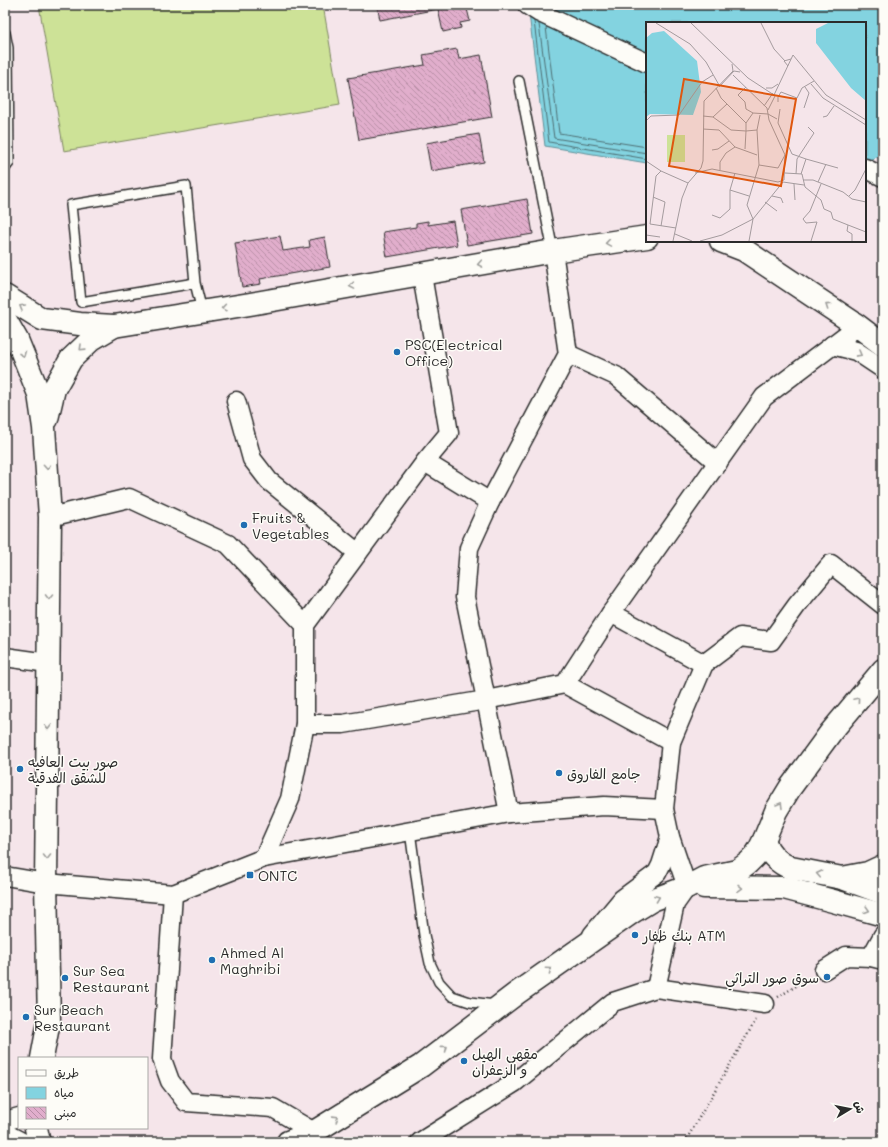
<svg xmlns="http://www.w3.org/2000/svg" width="888" height="1147" viewBox="0 0 888 1147" font-family="Mali,'Playpen Sans Arabic',sans-serif">
<style>
.pitch{fill:#cde297;stroke:#7c8661}
.water{fill:#83d3e0;stroke:#609098}
.lines{fill:none;stroke-linecap:round;stroke-linejoin:round}
.shore{stroke:#4e6e73;stroke-width:1}
.building{fill:url(#building-back-hatch);stroke:#2b2b2b}
.service-casing{stroke:#2b2b2b;stroke-width:12}
.minor-casing{stroke:#2b2b2b;stroke-width:21}
.tertiary-casing{stroke:#2b2b2b;stroke-width:25}
.primary-casing{stroke:#2b2b2b;stroke-width:25}
.path{stroke:#2b2b2b;stroke-width:2.5;stroke-dasharray:1 3;stroke-linecap:butt}
.service{stroke:#fdfcf7;stroke-width:9}
.minor{stroke:#fdfcf7;stroke-width:18}
.tertiary{stroke:#fdfcf7;stroke-width:22}
.primary{stroke:#fdfcf7;stroke-width:22}
.oneway{stroke:#9e9e9b}
.poi-dot{fill:#1f6fb2;stroke:#fdfcf7;stroke-width:1.5}
.labels{text-anchor:middle;dominant-baseline:central;stroke-width:3;stroke-linejoin:round;paint-order:stroke}
.poi-label{font-size:14px;fill:#2b2b2b;stroke:#fdfcf7;text-anchor:start}
.inset-road{fill:none;stroke:#a49b9e;stroke-width:1}
.view{fill:#df570e;fill-opacity:0.15;stroke:#df570e;stroke-width:2}
.inset-edge{fill:none;stroke:#2b2b2b;stroke-width:2}
</style>
<defs>
<pattern id="building-back-hatch" width="6" height="6" patternUnits="userSpaceOnUse"><rect width="6" height="6" fill="#e1aecc"/><path d="M-1 5l2 2M0 0l6 6M5-1l2 2" fill="none" stroke="#b78ea6"/></pattern>
</defs>
<rect width="100%" height="100%" fill="#f5e5ea"/>
<filter id="ink" filterUnits="userSpaceOnUse"><feTurbulence type="fractalNoise" baseFrequency=".025" numOctaves="2"/><feDisplacementMap in="SourceGraphic" scale="8" xChannelSelector="R" yChannelSelector="G"/><feConvolveMatrix kernelMatrix="1 2 1 2 8 2 1 2 1" color-interpolation-filters="sRGB"/></filter>
<g filter="url(#ink)">
<path class="pitch" d="M39,5H323L340,105L64,151Z"/>
<path class="water" d="M528,5H883V156L877,157L865,161V23H647V163L545,146Z"/>
<g class="lines">
<g class="shore">
<path d="M534,21L549,142L647,159"/>
<path d="M539,24L554,138L647,153"/>
<path d="M546,27L559,133L647,147"/>
</g>
</g>
<g class="building">
<path d="M377,5H466L470,21L460,23L461,28L443,32L438,9L380,20Z"/>
<path d="M457,49L459,59L481,55L492,117L359,140L348,78L425,65L423,55Z"/>
<path d="M479,134L484,162L431,171L426,143Z"/>
<path d="M527,199L533,234L467,245L461,210Z"/>
<path d="M428,221V225L453,221L457,245L387,257L383,232L416,227V223Z"/>
<path d="M280,236L283,251L310,247L309,240L325,237L330,267L260,279L261,284L242,287L235,243Z"/>
</g>
<g class="lines">
<defs>
<g id="service">
<path d="M5,33L8,48L9,163L5,168"/>
<path d="M519,81L553,251"/>
<path d="M195,283L81,302L71,205L186,186L195,283L202,311"/>
<path d="M410,831L424,935L430,963L439,982L452,996L470,1002L495,1005"/>
</g>
<g id="minor">
<path d="M527,5L538,12L647,63"/>
<path d="M865,168L883,177"/>
<path d="M832,345L856,351L883,369"/>
<path d="M568,354L616,376L718,463"/>
<path d="M236,401L252,459L269,481L358,553"/>
<path d="M425,462L490,502"/>
<path d="M50,517L129,498L228,544L305,625"/>
<path d="M611,613L704,664"/>
<path d="M5,657L48,663"/>
<path d="M565,684L671,742"/>
<path d="M305,724H343L486,700L465,597L469,548L490,502L568,354L553,251"/>
<path d="M509,813L486,700L565,684L611,613L764,397L858,326"/>
<path d="M264,858L290,799L305,724V625L425,462L449,433L422,275"/>
<path d="M5,876L46,883L173,894L264,858L509,813L604,806L664,809"/>
<path d="M173,894L162,1059L170,1081L186,1102L273,1108L314,1132"/>
<path d="M592,935L622,899L657,873L661,865L670,837"/>
<path d="M871,957L883,935"/>
<path d="M824,970L846,956L871,957L883,960"/>
<path d="M656,988L675,904L687,887L670,837L664,809L671,742L704,664L740,637L771,641L797,605L831,564L883,605"/>
<path d="M5,1121L19,1117"/>
<path d="M5,1133L22,1142"/>
<path d="M420,1142L514,1083L613,1002L656,988L765,1004"/>
</g>
<g id="tertiary">
<path d="M721,241L744,250L858,326L883,345"/>
<path d="M5,296L42,319L80,324L114,326L250,304L553,251L647,237"/>
<path d="M5,319L17,340L39,394L44,428L50,517L46,883L49,1021L42,1058"/>
<path d="M47,419L54,389L71,359L92,339L114,326"/>
<path d="M764,840C768,853 778,863 791,868L842,878L883,893"/>
<path d="M704,887L784,888L833,901L883,915"/>
<path d="M36,1128L39,1142"/>
<path d="M288,1142L314,1132L421,1066L517,993L634,911L652,900L687,887L704,878L737,871L748,863L755,856L759,850L764,840L776,811L790,788L831,732L883,670"/>
</g>
<path id="primary" d="M842,878L868,873L883,866"/>
</defs>
<use href="#service" class="service-casing"/>
<use href="#minor" class="minor-casing"/>
<use href="#tertiary" class="tertiary-casing"/>
<use href="#primary" class="primary-casing"/>
<g class="path">
<path d="M778,997L811,977"/>
<path d="M685,1142L757,1018"/>
</g>
<use href="#service" class="service"/>
<use href="#minor" class="minor"/>
<use href="#tertiary" class="tertiary"/>
<use href="#primary" class="primary"/>
</g>
<defs><path id="oneway-chevron" d="M-2-3.5L2.5 0L-2 3.5" fill="none" stroke-width="1.6" stroke-linecap="round" stroke-linejoin="round"/></defs>
<g class="oneway">
<use href="#oneway-chevron" transform="translate(608 243) rotate(171)"/>
<use href="#oneway-chevron" transform="translate(480 264) rotate(170)"/>
<use href="#oneway-chevron" transform="translate(352 286) rotate(170)"/>
<use href="#oneway-chevron" transform="translate(828 306) rotate(-146)"/>
<use href="#oneway-chevron" transform="translate(22 307) rotate(-150)"/>
<use href="#oneway-chevron" transform="translate(224 308) rotate(171)"/>
<use href="#oneway-chevron" transform="translate(82 348) rotate(136)"/>
<use href="#oneway-chevron" transform="translate(23 354) rotate(68)"/>
<use href="#oneway-chevron" transform="translate(859 354) rotate(29)"/>
<use href="#oneway-chevron" transform="translate(47 467) rotate(86)"/>
<use href="#oneway-chevron" transform="translate(49 597) rotate(91)"/>
<use href="#oneway-chevron" transform="translate(857 700) rotate(-50)"/>
<use href="#oneway-chevron" transform="translate(48 727) rotate(90)"/>
<use href="#oneway-chevron" transform="translate(780 805) rotate(-59)"/>
<use href="#oneway-chevron" transform="translate(47 857) rotate(90)"/>
<use href="#oneway-chevron" transform="translate(819 874) rotate(-168)"/>
<use href="#oneway-chevron" transform="translate(740 888) rotate(1)"/>
<use href="#oneway-chevron" transform="translate(657 898) rotate(-21)"/>
<use href="#oneway-chevron" transform="translate(867 910) rotate(16)"/>
<use href="#oneway-chevron" transform="translate(549 970) rotate(-35)"/>
<use href="#oneway-chevron" transform="translate(445 1048) rotate(-37)"/>
<use href="#oneway-chevron" transform="translate(336 1118) rotate(-32)"/>
</g>
</g>
<g class="poi-dot">
<circle cx="397" cy="352" r="4"/>
<circle cx="244" cy="525" r="4"/>
<circle cx="20" cy="769" r="4"/>
<circle cx="559" cy="773" r="4"/>
<rect x="246" y="871" width="8" height="8" rx="2"/>
<circle cx="635" cy="935" r="4"/>
<circle cx="212" cy="960" r="4"/>
<circle cx="827" cy="977" r="4"/>
<circle cx="65" cy="978" r="4"/>
<circle cx="26" cy="1017" r="4"/>
<circle cx="464" cy="1061" r="4"/>
</g>
<g class="labels">
<g class="poi-label">
<text x="405" y="344">PSC(Electrical<tspan x="405" dy="16">Office)</tspan></text>
<text x="252" y="517">Fruits &amp;<tspan x="252" dy="16">Vegetables</tspan></text>
<text x="28" y="761">صور بيت العافيه<tspan x="28" dy="16">للشقق الفدقية</tspan></text>
<text x="567" y="773">جامع الفاروق</text>
<text x="258" y="875">ONTC</text>
<text x="643" y="935">بنك ظفار ATM</text>
<text x="220" y="952">Ahmed Al<tspan x="220" dy="16">Maghribi</tspan></text>
<text x="73" y="970">Sur Sea<tspan x="73" dy="16">Restaurant</tspan></text>
<text x="819" y="977" text-anchor="end">سوق صور التراثي</text>
<text x="34" y="1009">Sur Beach<tspan x="34" dy="16">Restaurant</tspan></text>
<text x="472" y="1053">مقهى الهيل<tspan x="472" dy="16">و الزعفران</tspan></text>
</g>
</g>
<g transform="translate(646 22)">
<rect width="220" height="220" fill="#f5e5ea"/>
<path d="M21,113H39V140H21Z" fill="#cde297"/>
<path d="M182,1H220V79L205,66L170,21V7ZM18,9L51,39L55,70L47,93L4,92L0,95V16L6,11Z" fill="#83d3e0"/>
<path class="inset-road" d="M10,1L44,22L60,40L73,63M45,1L102,56L128,73L147,33L180,73L220,98M115,1L128,27L139,39M142,44L138,39L145,37M165,62L177,76L220,103M73,65L88,49L94,50M100,65L92,73L99,80L100,87L107,91L122,92L131,97M70,66L75,76L100,101V109L111,108M120,66H126L132,62M132,80V75L135,70L151,76L156,66L168,59M118,84L127,71M158,86L163,71L159,65M134,87L132,101L146,132L160,137L155,152M122,88L129,74M57,94L67,95L85,108L100,109L99,127M67,95L81,82M177,95L181,94L188,84M0,99L5,94L33,93L56,60L67,53M100,101L107,91M57,107L73,108L89,125L111,133M66,128L72,127L83,119M160,137L192,146M0,139L15,149M113,143L132,146L139,133M74,148V140L80,131L89,125M49,151L66,147L132,160L138,158L139,133L123,98L121,86L87,53M89,151L84,168L103,174M139,151L156,152L159,165L175,178L178,187L185,190L187,197L202,203L201,209L206,212V219M150,152L151,137L168,111L162,105M157,158H167L197,170L206,177L220,180M172,160L180,142M148,162L149,178M126,174L135,176L137,181M203,174L209,168L220,147M7,175L19,180L15,204M119,180L131,189M66,193L74,196L84,187V168M202,203L220,210M30,206L4,202L10,154L15,149L42,161M29,212L46,219M0,213L14,215M27,219L36,176L42,161L55,146L57,139L58,79L87,49L86,42M54,219L76,213L107,197L137,160L158,163M103,219L107,197L101,183L113,143L111,108L114,93M165,219L171,200L160,201L157,197L164,189L175,162"/>
<path class="view" d="M38,57L150,77L135,164L23,144Z"/>
<rect width="220" height="220" class="inset-edge"/>
</g>
<rect width="888" height="1147" fill="none" stroke="#fdfcf7" stroke-width="20"/>
<rect x="10" y="10" width="868" height="1127" fill="none" stroke="#2b2b2b" stroke-width="1.5" filter="url(#ink)"/>
<rect x="18" y="1057" width="130" height="72" fill="#fdfcf7" stroke="#a9a8a5"/>
<rect x="26" y="1070" width="20" height="6" fill="#fdfcf7" stroke="#a9a8a5"/>
<text x="54" y="1077" font-size="12" fill="#2b2b2b">طريق</text>
<rect x="26" y="1087" width="20" height="12" fill="#83d3e0" stroke="#a9a8a5"/>
<text x="54" y="1097" font-size="12" fill="#2b2b2b">مياه</text>
<rect x="26" y="1107" width="20" height="12" fill="url(#building-back-hatch)" stroke="#a9a8a5"/>
<text x="54" y="1117" font-size="12" fill="#2b2b2b">مبنى</text>
<g transform="translate(850 1109) rotate(80)" stroke="#fdfcf7" stroke-width="3" paint-order="stroke">
<path d="M0-3L7 15L0 10L-7 15Z" fill="#2b2b2b"/>
<text y="-6" font-size="11" font-weight="bold" text-anchor="middle" fill="#2b2b2b">ش</text>
</g>
</svg>
